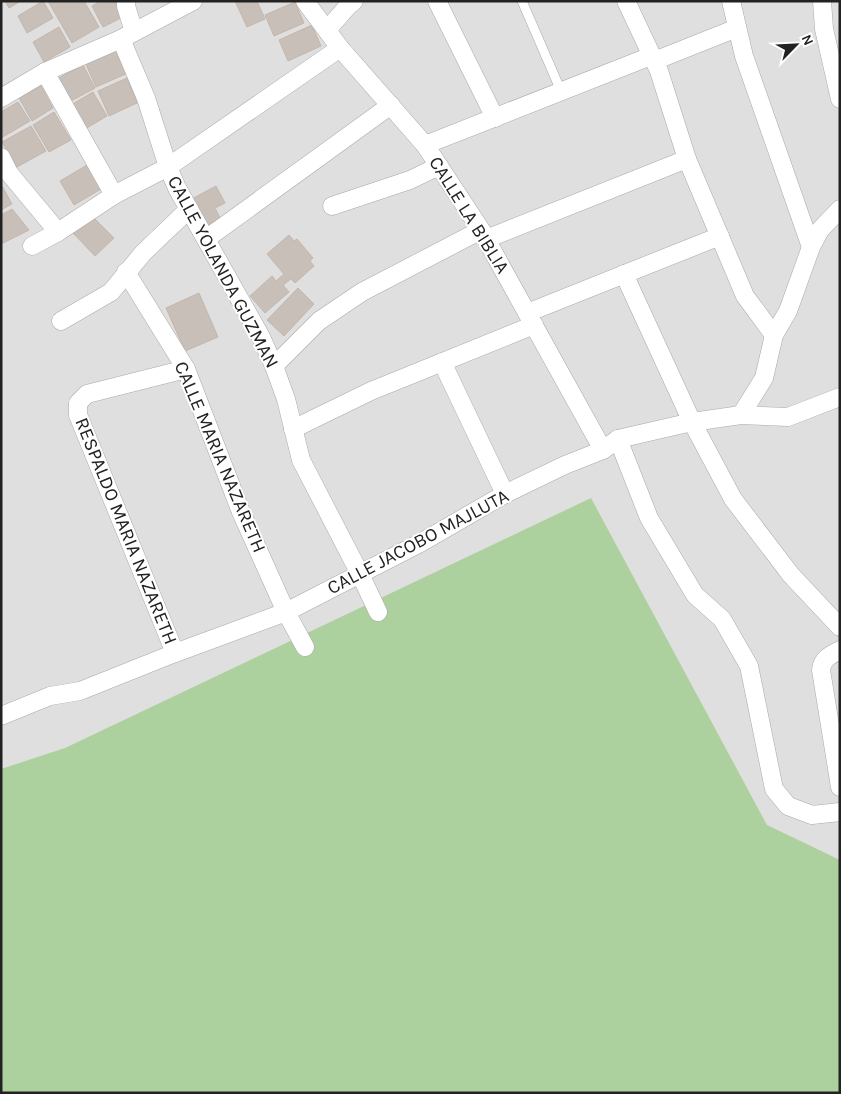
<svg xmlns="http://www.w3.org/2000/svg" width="841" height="1094" viewBox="0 0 841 1094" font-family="Karla,sans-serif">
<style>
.residential{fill:#e0dfdf}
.forest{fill:#add19e}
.building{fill:#c7bfb8;stroke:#c4b6ab}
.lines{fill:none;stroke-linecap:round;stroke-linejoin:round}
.service-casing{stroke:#a9a9a9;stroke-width:10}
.minor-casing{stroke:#a9a9a9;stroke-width:19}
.service{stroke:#fff;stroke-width:9}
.minor{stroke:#fff;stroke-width:18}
.labels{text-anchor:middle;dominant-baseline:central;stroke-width:4;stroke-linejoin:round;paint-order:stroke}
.street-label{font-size:19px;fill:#222;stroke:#fff}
</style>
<rect width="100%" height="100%" fill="#f2efe9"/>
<rect class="residential" x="1" y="1" width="839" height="1092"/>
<path class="forest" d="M591,498L767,825L840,860V1093H1V769L65,748Z"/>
<g class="building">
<path d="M5,1H21L9,8Z"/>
<path d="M43,1L53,18L27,33L18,16Z"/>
<path d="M48,1H84L99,27L72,43Z"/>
<path d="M101,1H117L125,16L103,27L92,6Z"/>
<path d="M235,1H257L265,19L247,27Z"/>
<path d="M295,2L304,23L274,36L265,15Z"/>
<path d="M312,25L321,46L288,61L279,40Z"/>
<path d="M59,27L70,47L44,62L33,42Z"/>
<path d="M117,48L128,73L96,87L85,62Z"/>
<path d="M83,65L95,88L69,102L57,79Z"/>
<path d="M127,78L137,103L109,116L98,91Z"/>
<path d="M41,86L53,108L32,121L19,98Z"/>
<path d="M93,92L107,116L85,129L71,105Z"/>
<path d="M18,102L30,121L1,138V112Z"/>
<path d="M54,112L71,140L49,152L33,125Z"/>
<path d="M31,126L46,151L17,167L2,142Z"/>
<path d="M87,165L101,189L74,205L60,181Z"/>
<path d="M2,186L12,204L1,210V187Z"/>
<path d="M216,186L225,203L215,208L220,218L202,228L188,201Z"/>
<path d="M12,209L29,230L1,244V215Z"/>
<path d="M90,214L114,238L95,256L72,232Z"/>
<path d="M289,235L294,241L297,239L313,258L310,261L314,266L295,283L291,279L283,285L289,292L265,313L250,296L272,276L276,281L284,274L267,254Z"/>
<path d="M298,288L314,304L284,336L267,320Z"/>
<path d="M199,293L218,337L185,351L166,308Z"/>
</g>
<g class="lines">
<defs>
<path id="service" d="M522,1L561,91"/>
<g id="minor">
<path d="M126,1V6L134,32"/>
<path d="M305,1L340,48L425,145L481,230L603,450"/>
<path d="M437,1L495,118"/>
<path d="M626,1L659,71L687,159L745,296L774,335"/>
<path d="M731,1L744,56L811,247"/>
<path d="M822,1L824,29L840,99"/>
<path d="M327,30L348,6L354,1"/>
<path d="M121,39L146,98L168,167L177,188L261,337L274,366L286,399L301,460L360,574L378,612"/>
<path d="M654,61L737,28"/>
<path d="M45,72L114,195"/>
<path d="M1,98L45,72L121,39L193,1"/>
<path d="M425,145L651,56"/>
<path d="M1,157L9,173L58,232"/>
<path d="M332,206L410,180L439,166"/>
<path d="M206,239L391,105"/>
<path d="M486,239L687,159"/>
<path d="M32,246L58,232L114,195L168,167L340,48"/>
<path d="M126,272L186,369L241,512L286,612L305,647"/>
<path d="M624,274L692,422L733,499L791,575L840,627"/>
<path d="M527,313L720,236"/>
<path d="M61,321L111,292L143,253L189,209"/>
<path d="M442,362L505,494"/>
<path d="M274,366L319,321L362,292L481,230"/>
<path d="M741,415L764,378L774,335L788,311L811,247L820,230L840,209"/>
<path d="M293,429L371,391L534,325"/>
<path d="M618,439L649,518L695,595L722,619L749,666L774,789L788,806L812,815L840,812"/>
<path d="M840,650C830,655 822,659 821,670L840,787"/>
<path d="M175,653L78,415V403L87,394L186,369"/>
<path d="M1,716L50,696L80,691L175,653L286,612L422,542L505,494L565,465L603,450L618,439L692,422L741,415L788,417L840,397"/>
</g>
</defs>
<use href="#service" class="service-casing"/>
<use href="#minor" class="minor-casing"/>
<use href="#service" class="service"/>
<use href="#minor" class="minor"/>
</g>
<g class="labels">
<g class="street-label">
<text transform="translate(469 215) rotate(58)">CALLE LA BIBLIA</text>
<text transform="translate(223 272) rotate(62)">CALLE YOLANDA GUZMAN</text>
<text transform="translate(220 457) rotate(67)">CALLE MARIA NAZARETH</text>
<text transform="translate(126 531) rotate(68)">RESPALDO MARIA NAZARETH</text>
<text transform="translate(418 542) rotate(-28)">CALLE JACOBO MAJLUTA</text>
</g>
</g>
<rect width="841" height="1094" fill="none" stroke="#222222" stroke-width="5"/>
<g transform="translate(796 45) rotate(66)" stroke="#ffffff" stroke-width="4" paint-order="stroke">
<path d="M0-4L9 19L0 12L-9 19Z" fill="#222222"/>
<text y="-8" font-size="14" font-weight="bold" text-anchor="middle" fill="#222222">N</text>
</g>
</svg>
